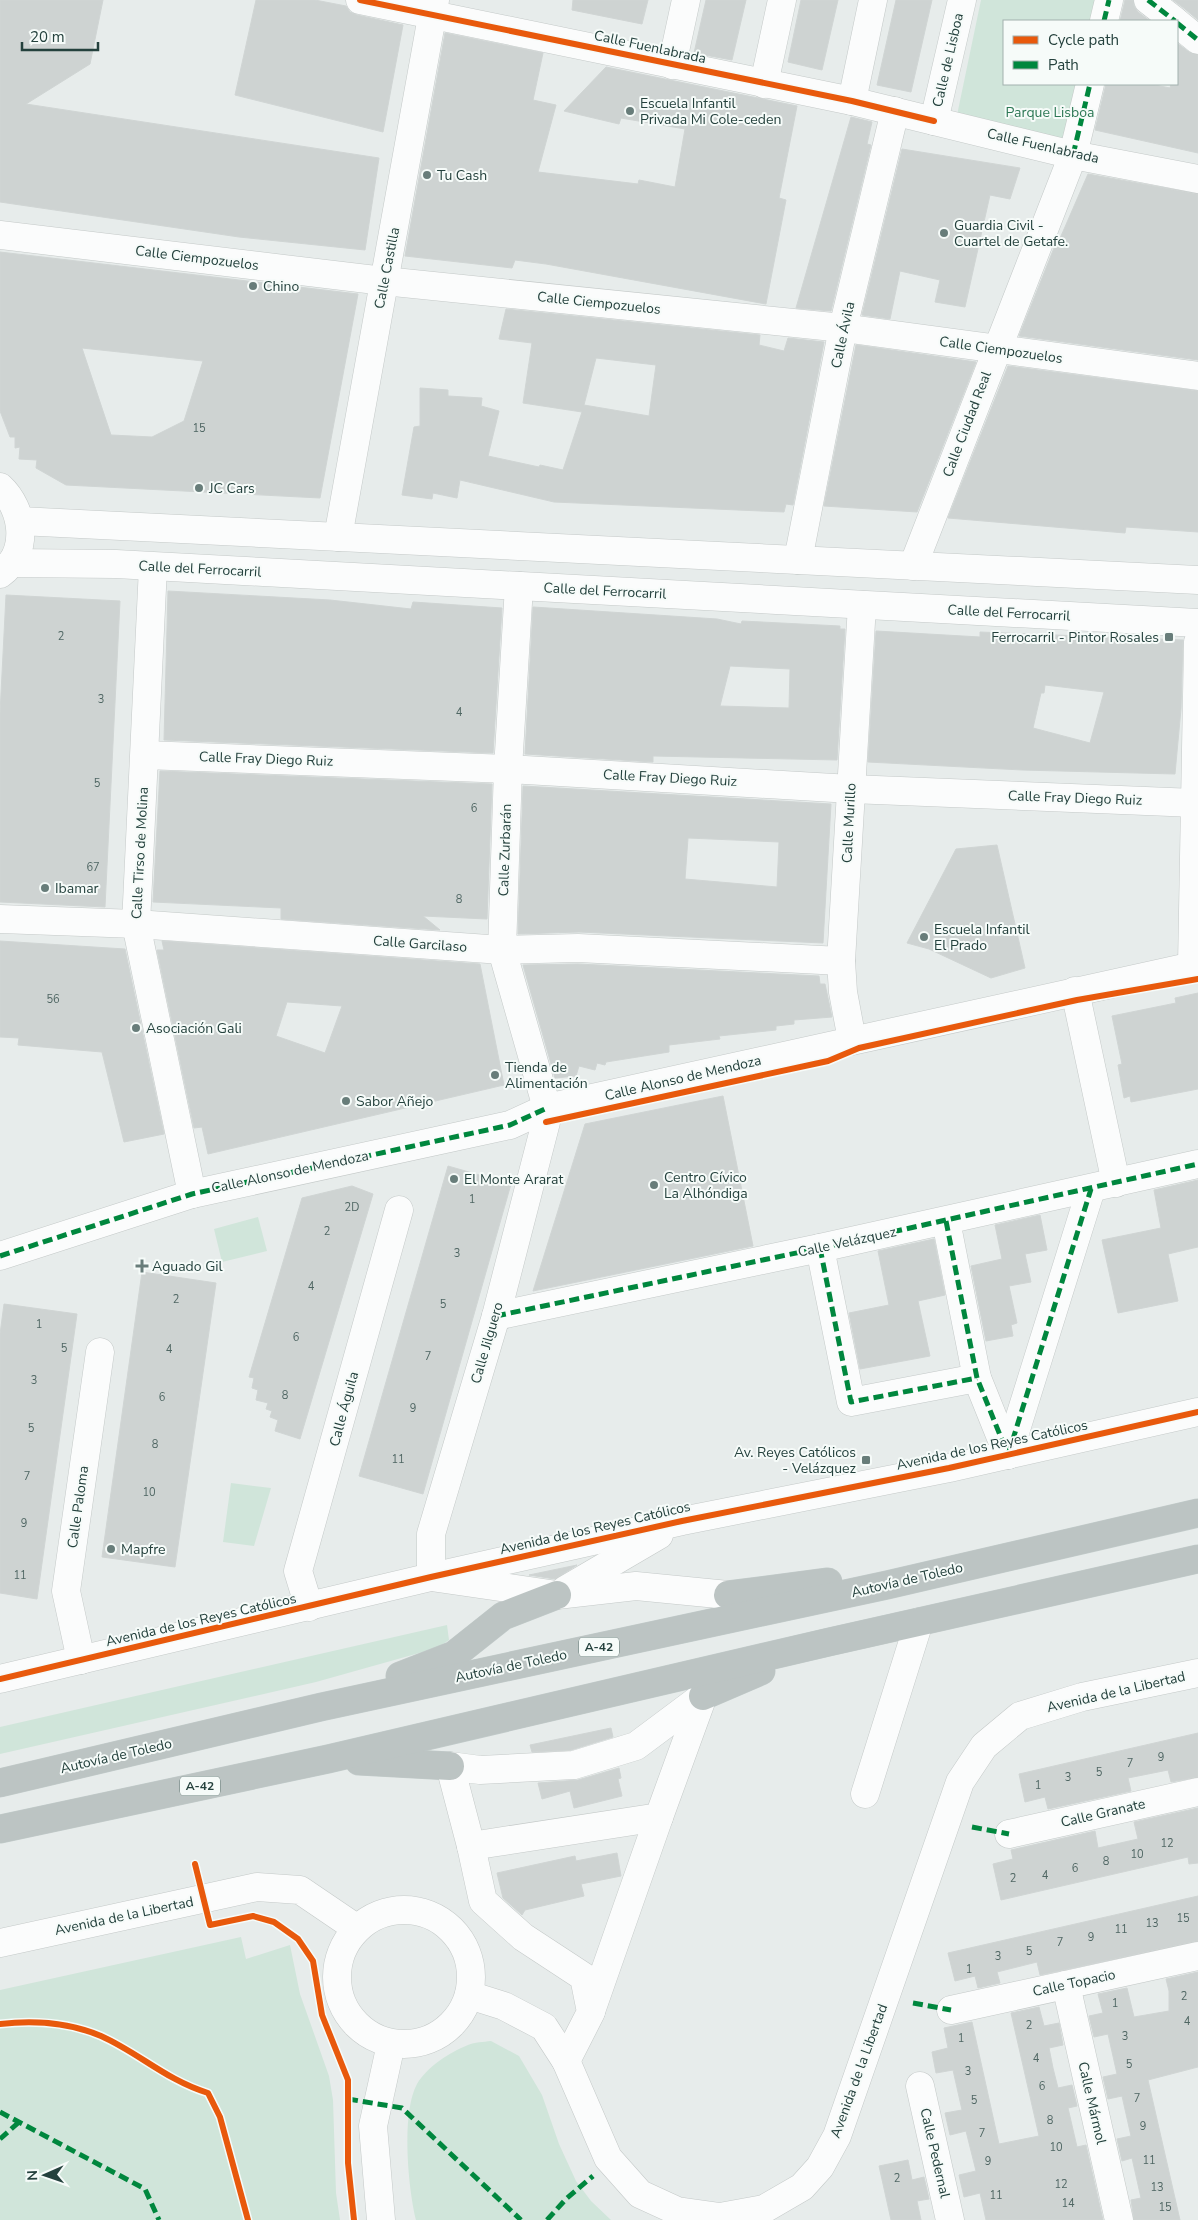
<svg xmlns="http://www.w3.org/2000/svg" width="1198" height="2220" viewBox="0 0 1198 2220" font-family="'Nunito Sans',sans-serif">
<style>
.green{fill:#d0e5da}
.building{fill:#ced3d2;stroke:#d0d5d4;fill-rule:evenodd}
.lines{fill:none;stroke-linecap:round;stroke-linejoin:round}
.minor-casing{stroke:#c4c9c8;stroke-width:29}
.highway-casing{stroke:#c2cbca;stroke-width:29}
.minor{stroke:#fbfcfc;stroke-width:28}
.highway{stroke:#bcc4c3;stroke-width:28}
.quiet{stroke:#00873e;stroke-width:5;stroke-dasharray:10 5;stroke-linecap:butt}
.cycleway-casing{stroke:#f6fbf9;stroke-width:9}
.cycleway{stroke:#e8590c;stroke-width:6}
.poi-dot{fill:#687d7a;stroke:#f6fbf9;stroke-width:2}
.labels{text-anchor:middle;dominant-baseline:central;stroke-width:4;stroke-linejoin:round;paint-order:stroke}
.number-label{font-size:11px;fill:#4f6663}
.shield{fill:#f6fbf9;stroke:#637975;stroke-width:1}
.shield-label{font-size:12px;font-weight:bold;fill:#24413d}
.street-label{font-size:14px;fill:#24413d;stroke:#f6fbf9}
.poi-label{font-size:14px;fill:#24413d;stroke:#f6fbf9;text-anchor:start}
.park-label{font-size:14px;fill:#2d7855;stroke:#f6fbf9}
</style>
<rect width="100%" height="100%" fill="#e7eceb"/>
<g class="green">
<path d="M981,0H1105L1101,21H1004V84H1088L1075,147L956,120Z"/>
<path d="M258,1217L267,1251L222,1262L214,1229Z"/>
<path d="M231,1483L271,1488L254,1546L223,1542Z"/>
<path d="M447,1625L449,1640L437,1648L316,1682L0,1754V1727Z"/>
<path d="M241,1937L246,1959L290,1945L300,1994L329,2076L333,2100L336,2193L340,2220H0V1990Z"/>
<path d="M491,2041L519,2056L542,2095L559,2144L576,2181L591,2201L611,2220H416C408,2188 401,2113 417,2084C427,2067 450,2052 468,2045C475,2042 483,2042 491,2041Z"/>
</g>
<g class="building">
<path d="M0,0H103L90,64L26,104L379,158L365,250L239,237L0,202Z"/>
<path d="M256,0H315L346,6L350,12L357,15L403,25L383,132L235,95Z"/>
<path d="M573,0H648L642,24L572,10Z"/>
<path d="M706,0H746L732,60L694,53Z"/>
<path d="M801,0H838L822,70L788,62Z"/>
<path d="M896,0H932L911,92L877,85Z"/>
<path d="M1125,0H1133L1134,6L1138,12L1150,21H1120Z"/>
<path d="M1173,0H1198V20L1185,9Z"/>
<path d="M445,33L543,53L533,100L556,105L538,172L638,184L639,180L675,187L685,129L621,118L619,124L564,111L606,67L797,106L779,198L786,200L766,304L546,264L515,260L512,268L405,256Z"/>
<path d="M1177,43L1189,52L1198,55V153L1095,130L1106,84H1150L1170,88L1171,84H1177Z"/>
<path d="M851,117L872,122L867,144L871,145L831,311L796,308Z"/>
<path d="M902,149L1020,168L1010,199L990,195L965,307L935,302L940,280L900,271L890,319L862,315Z"/>
<path d="M1088,174L1198,194V360L1019,336L1056,243H1058Z"/>
<path d="M0,252L358,294L320,498L66,485L36,468L37,460L19,459L20,447L15,448V437H10L0,411ZM82,348L203,361L184,421L152,437L111,435Z"/>
<path d="M506,309L760,335L759,345L784,351L788,338L824,342L793,505L786,504L784,512L554,502L460,480L457,498L433,493L432,499L402,495L414,427L420,426V388L448,390V396L482,398L481,406L499,411L488,456L539,467L540,465L563,470L582,412L523,403L532,343L499,339ZM596,358L656,365L649,416L584,405Z"/>
<path d="M856,345L976,362L917,512L824,506Z"/>
<path d="M1008,366L1198,391V532L1126,527L1125,533L948,518Z"/>
<path d="M168,591L330,600L411,609L413,602L502,608L493,753L164,740Z"/>
<path d="M6,595L120,601L105,907L0,902V713Z"/>
<path d="M533,607L717,619L741,624L742,621L840,626V629H845L837,760L653,756V762L525,754ZM730,666L790,669L789,708L720,706Z"/>
<path d="M876,631L980,637V632L1183,640L1181,709L1175,774L1022,770L868,762ZM1045,685L1104,692L1090,743L1033,728L1041,693H1044Z"/>
<path d="M160,771L492,784L487,919L423,916L440,930L281,919V908L153,902Z"/>
<path d="M523,786L831,804L823,943L579,932L518,934ZM688,838L779,842L777,887L685,879Z"/>
<path d="M997,845L1025,968L991,978L929,949L907,943L956,849Z"/>
<path d="M0,941L125,949L164,1134L124,1142L102,1052L18,1045L19,1038L0,1037Z"/>
<path d="M162,941L480,964L504,1085L208,1154L202,1127L194,1128L157,950H164ZM287,1002L342,1006L325,1053L276,1036Z"/>
<path d="M578,964L819,976L820,984H825L832,1017L794,1020V1024L776,1026V1030L719,1036L720,1039L669,1045V1052L606,1062L605,1065L597,1063L595,1070L579,1066L576,1076L555,1078L523,965Z"/>
<path d="M1198,993V1089L1131,1102L1130,1096L1124,1098L1118,1065L1122,1064L1112,1016L1176,1003L1175,998Z"/>
<path d="M723,1096L753,1246L533,1291L585,1124Z"/>
<path d="M448,1166L511,1184L423,1494L359,1476Z"/>
<path d="M1198,1180V1247L1168,1254L1178,1301L1118,1313L1102,1240L1161,1228L1154,1190Z"/>
<path d="M352,1186L373,1194L300,1439L275,1431L278,1420L270,1417L272,1411L266,1409L268,1403L256,1400L258,1390L252,1388L254,1378L249,1377L302,1198Z"/>
<path d="M1040,1215L1047,1250L1025,1254L1031,1282L1009,1286L1017,1323L1011,1325L1013,1336L986,1341L971,1266L1002,1259L995,1225Z"/>
<path d="M934,1239L945,1295L918,1301L930,1356L860,1369L849,1313L889,1305L878,1251Z"/>
<path d="M142,1272L216,1283L175,1567L102,1557Z"/>
<path d="M4,1304L77,1314L37,1599L0,1593V1334Z"/>
<path d="M577,1565L555,1579L529,1575Z"/>
<path d="M611,1728L613,1737L571,1750L532,1752L530,1745Z"/>
<path d="M1198,1733V1777L1171,1782L1168,1770L1128,1778L1131,1791L1048,1809L1045,1797L1025,1802L1019,1774Z"/>
<path d="M619,1768L621,1778L618,1779L622,1796L574,1808L570,1791L542,1799L538,1783L578,1780Z"/>
<path d="M1198,1808V1863L1189,1864L1188,1857L1001,1900L993,1864L1013,1859L1011,1850L1095,1831L1098,1848L1138,1839L1134,1822Z"/>
<path d="M617,1853L621,1876L581,1884L584,1896L525,1910L522,1915L503,1898L497,1873L575,1856L576,1861Z"/>
<path d="M1198,1896V1941L1040,1975L1037,1962L997,1972L1000,1983L978,1988L975,1976L955,1981L948,1953Z"/>
<path d="M1198,1972V2067L1148,2080L1180,2220H1134L1131,2200L1141,2198L1132,2158L1122,2161L1117,2139L1131,2136L1122,2096L1108,2099L1103,2077L1117,2074L1108,2034L1094,2037L1089,2016L1103,2013L1098,1994L1127,1988L1134,2017L1169,2011V1991L1166,1979Z"/>
<path d="M1039,2007L1044,2026L1059,2023L1063,2045L1049,2048L1053,2068L1058,2088L1072,2085L1077,2106L1068,2108L1077,2147L1086,2145L1103,2220H986L980,2193L964,2197L959,2175L976,2171L966,2131L950,2135L945,2113L962,2110L953,2070L936,2073L932,2052L948,2048L944,2028L972,2022L999,2144L1039,2136L1011,2013Z"/>
<path d="M908,2160L912,2180L924,2177L929,2199L917,2201L921,2220H891L879,2166Z"/>
</g>
<g class="lines">
<defs>
<g id="minor">
<path d="M360,0L852,101L1073,155L1198,179"/>
<path d="M1148,0L1175,21"/>
<path d="M1104,21L1109,0"/>
<path d="M1177,23L1198,40"/>
<path d="M672,65L686,0"/>
<path d="M764,84L782,0"/>
<path d="M852,101L873,0"/>
<path d="M934,121L962,0"/>
<path d="M0,235L384,281L843,328L1198,376"/>
<path d="M0,487C24,509 30,553 0,574"/>
<path d="M20,521L1198,580"/>
<path d="M338,537L435,0"/>
<path d="M798,560L843,328L895,111"/>
<path d="M11,563L116,564L1198,623"/>
<path d="M913,566L1073,155L1090,84"/>
<path d="M153,567L136,924L192,1194"/>
<path d="M519,586L508,769L502,950L547,1108L546,1122L496,1316L431,1534V1577L557,1595L636,1586L728,1595"/>
<path d="M145,755L508,769L851,789L1195,803"/>
<path d="M0,919L136,924L502,950L578,948L841,961"/>
<path d="M1192,965L1198,642"/>
<path d="M1075,991L1116,1183"/>
<path d="M852,1040L843,992L841,961L862,605"/>
<path d="M946,1221L977,1378L1008,1455"/>
<path d="M820,1248L851,1402L977,1378"/>
<path d="M0,1256L192,1194L510,1125L547,1108L1198,965"/>
<path d="M496,1316L820,1248L1198,1164"/>
<path d="M1008,1455L1091,1189"/>
<path d="M565,1590L659,1535"/>
<path d="M309,1607L298,1571L399,1210"/>
<path d="M81,1660L66,1591L100,1352"/>
<path d="M0,1679L431,1577L682,1521L949,1468L1198,1412"/>
<path d="M865,1794L919,1622"/>
<path d="M1009,1834L1198,1792"/>
<path d="M471,1846L659,1817L703,1696"/>
<circle cx="404" cy="1977" r="67"/>
<path d="M0,1943L257,1887L300,1890L356,1928"/>
<path d="M1066,1985L1119,2220"/>
<path d="M469,1995L504,2006L544,2027L566,2061L608,2158L640,2194L677,2211L720,2217L764,2209L802,2187L820,2167L837,2136L960,1782L984,1746L1020,1716L1082,1697L1198,1673"/>
<path d="M951,2010L1198,1956"/>
<path d="M591,2011L659,1817"/>
<path d="M566,2061L591,2012L584,1977L523,1937L483,1901L471,1846L450,1766L480,1770L574,1765L636,1746L703,1696"/>
<path d="M920,2086L950,2220"/>
<path d="M381,2220L373,2126L391,2044"/>
</g>
<g id="highway">
<path d="M728,1595L828,1582"/>
<path d="M400,1676L454,1655L503,1616L557,1595"/>
<path d="M703,1696L761,1671"/>
<path d="M359,1761L450,1766"/>
<path d="M0,1783L321,1707L887,1585L1198,1513"/>
<path d="M0,1829L328,1759L829,1642L1198,1559"/>
</g>
</defs>
<use href="#minor" class="minor-casing"/>
<use href="#highway" class="highway-casing"/>
<use href="#minor" class="minor"/>
<use href="#highway" class="highway"/>
<g class="quiet">
<path d="M1148,0L1175,21"/>
<path d="M1104,21L1109,0"/>
<path d="M1177,23L1198,40"/>
<path d="M1073,155L1090,84"/>
<path d="M946,1221L977,1378L1008,1455"/>
<path d="M820,1248L851,1402L977,1378"/>
<path d="M0,1256L192,1194L510,1125L547,1108"/>
<path d="M496,1316L820,1248L1198,1164"/>
<path d="M1008,1455L1091,1189"/>
<path d="M972,1827L1009,1834"/>
<path d="M913,2003L951,2010"/>
<path d="M348,2099L402,2108L521,2220"/>
<path d="M0,2112L145,2189L159,2220"/>
<path d="M0,2139L19,2122"/>
<path d="M547,2220L566,2199L593,2176"/>
</g>
<defs>
<g id="cycleway">
<path d="M360,0L852,101L934,121"/>
<path d="M546,1122L828,1061L859,1048L1077,1000L1198,979"/>
<path d="M0,1679L431,1577L682,1521L949,1468L1198,1412"/>
<path d="M195,1864L210,1925L253,1916L274,1922L298,1939L313,1961L322,2015L348,2080V2163L354,2220"/>
<path d="M0,2024C35,2020 68,2022 101,2036C139,2053 166,2080 208,2093L220,2117L248,2220"/>
</g>
</defs>
<use href="#cycleway" class="cycleway-casing"/>
<use href="#cycleway" class="cycleway"/>
</g>
<g class="poi-dot">
<circle cx="630" cy="111" r="5"/>
<circle cx="427" cy="175" r="5"/>
<circle cx="944" cy="233" r="5"/>
<circle cx="253" cy="286" r="5"/>
<circle cx="199" cy="488" r="5"/>
<rect x="1164" y="632" width="10" height="10" rx="2.5"/>
<circle cx="45" cy="888" r="5"/>
<circle cx="924" cy="937" r="5"/>
<circle cx="136" cy="1028" r="5"/>
<circle cx="495" cy="1075" r="5"/>
<circle cx="346" cy="1101" r="5"/>
<circle cx="454" cy="1179" r="5"/>
<circle cx="654" cy="1185" r="5"/>
<path d="M139.5 1258.5h5v5h5v5h-5v5h-5v-5h-5v-5h5z"/>
<rect x="861" y="1455" width="10" height="10" rx="2.5"/>
<circle cx="111" cy="1549" r="5"/>
</g>
<g class="labels">
<g class="number-label">
<text x="199" y="428">15</text>
<text x="61" y="636">2</text>
<text x="101" y="699">3</text>
<text x="459" y="712">4</text>
<text x="97" y="783">5</text>
<text x="474" y="808">6</text>
<text x="93" y="867">67</text>
<text x="459" y="899">8</text>
<text x="53" y="999">56</text>
<text x="472" y="1199">1</text>
<text x="352" y="1207">2D</text>
<text x="327" y="1231">2</text>
<text x="457" y="1253">3</text>
<text x="311" y="1286">4</text>
<text x="176" y="1299">2</text>
<text x="443" y="1304">5</text>
<text x="39" y="1324">1</text>
<text x="296" y="1337">6</text>
<text x="64" y="1348">5</text>
<text x="169" y="1349">4</text>
<text x="428" y="1356">7</text>
<text x="34" y="1380">3</text>
<text x="285" y="1395">8</text>
<text x="162" y="1397">6</text>
<text x="413" y="1408">9</text>
<text x="31" y="1428">5</text>
<text x="155" y="1444">8</text>
<text x="398" y="1459">11</text>
<text x="27" y="1476">7</text>
<text x="149" y="1492">10</text>
<text x="24" y="1523">9</text>
<text x="20" y="1575">11</text>
<text x="1161" y="1757">9</text>
<text x="1130" y="1763">7</text>
<text x="1099" y="1772">5</text>
<text x="1068" y="1777">3</text>
<text x="1038" y="1785">1</text>
<text x="1167" y="1843">12</text>
<text x="1137" y="1854">10</text>
<text x="1106" y="1861">8</text>
<text x="1075" y="1868">6</text>
<text x="1045" y="1875">4</text>
<text x="1013" y="1878">2</text>
<text x="1183" y="1918">15</text>
<text x="1152" y="1923">13</text>
<text x="1121" y="1929">11</text>
<text x="1091" y="1937">9</text>
<text x="1060" y="1942">7</text>
<text x="1029" y="1951">5</text>
<text x="998" y="1956">3</text>
<text x="969" y="1969">1</text>
<text x="1184" y="1996">2</text>
<text x="1115" y="2003">1</text>
<text x="1187" y="2021">4</text>
<text x="1029" y="2025">2</text>
<text x="1125" y="2036">3</text>
<text x="961" y="2038">1</text>
<text x="1036" y="2058">4</text>
<text x="1129" y="2064">5</text>
<text x="968" y="2071">3</text>
<text x="1042" y="2086">6</text>
<text x="1137" y="2098">7</text>
<text x="974" y="2100">5</text>
<text x="1050" y="2120">8</text>
<text x="1143" y="2126">9</text>
<text x="982" y="2133">7</text>
<text x="1056" y="2147">10</text>
<text x="1149" y="2160">11</text>
<text x="988" y="2161">9</text>
<text x="897" y="2178">2</text>
<text x="1061" y="2184">12</text>
<text x="1157" y="2187">13</text>
<text x="996" y="2195">11</text>
<text x="1068" y="2203">14</text>
<text x="1165" y="2207">15</text>
</g>
<g class="shield">
<rect x="579" y="1637.5" width="40" height="19" rx="4"/>
<rect x="180" y="1776.5" width="40" height="19" rx="4"/>
</g>
<g class="shield-label">
<text x="599" y="1647">A-42</text>
<text x="200" y="1786">A-42</text>
</g>
<g class="street-label">
<text transform="translate(650 47) rotate(12)">Calle Fuenlabrada</text>
<text transform="translate(948 60) rotate(-77)">Calle de Lisboa</text>
<text transform="translate(1043 146) rotate(13)">Calle Fuenlabrada</text>
<text transform="translate(197 258) rotate(7)">Calle Ciempozuelos</text>
<text transform="translate(387 268) rotate(-79)">Calle Castilla</text>
<text transform="translate(599 303) rotate(6)">Calle Ciempozuelos</text>
<text transform="translate(843 335) rotate(-78)">Calle Ávila</text>
<text transform="translate(1001 350) rotate(8)">Calle Ciempozuelos</text>
<text transform="translate(967 424) rotate(-69)">Calle Ciudad Real</text>
<text transform="translate(200 569) rotate(3)">Calle del Ferrocarril</text>
<text transform="translate(605 591) rotate(3)">Calle del Ferrocarril</text>
<text transform="translate(1009 613) rotate(3)">Calle del Ferrocarril</text>
<text transform="translate(266 759) rotate(2)">Calle Fray Diego Ruiz</text>
<text transform="translate(670 778) rotate(3)">Calle Fray Diego Ruiz</text>
<text transform="translate(1075 798) rotate(2)">Calle Fray Diego Ruiz</text>
<text transform="translate(849 823) rotate(-87)">Calle Murillo</text>
<text transform="translate(505 850) rotate(-88)">Calle Zurbarán</text>
<text transform="translate(140 853) rotate(-87)">Calle Tirso de Molina</text>
<text transform="translate(420 944) rotate(4)">Calle Garcilaso</text>
<text transform="translate(683 1078) rotate(-13)">Calle Alonso de Mendoza</text>
<text transform="translate(290 1172) rotate(-12)">Calle Alonso de Mendoza</text>
<text transform="translate(847 1242) rotate(-12)">Calle Velázquez</text>
<text transform="translate(487 1343) rotate(-74)">Calle Jilguero</text>
<text transform="translate(344 1409) rotate(-75)">Calle Águila</text>
<text transform="translate(992 1445) rotate(-12)">Avenida de los Reyes Católicos</text>
<text transform="translate(78 1507) rotate(-82)">Calle Paloma</text>
<text transform="translate(595 1528) rotate(-13)">Avenida de los Reyes Católicos</text>
<text transform="translate(907 1580) rotate(-13)">Autovía de Toledo</text>
<text transform="translate(201 1620) rotate(-13)">Avenida de los Reyes Católicos</text>
<text transform="translate(511 1666) rotate(-12)">Autovía de Toledo</text>
<text transform="translate(1116 1692) rotate(-13)">Avenida de la Libertad</text>
<text transform="translate(116 1756) rotate(-13)">Autovía de Toledo</text>
<text transform="translate(1103 1813) rotate(-13)">Calle Granate</text>
<text transform="translate(124 1916) rotate(-12)">Avenida de la Libertad</text>
<text transform="translate(1074 1983) rotate(-12)">Calle Topacio</text>
<text transform="translate(859 2071) rotate(-70)">Avenida de la Libertad</text>
<text transform="translate(1092 2103) rotate(77)">Calle Mármol</text>
<text transform="translate(935 2153) rotate(77)">Calle Pedernal</text>
</g>
<g class="poi-label">
<text x="640" y="103">Escuela Infantil<tspan x="640" dy="16">Privada Mi Cole-ceden</tspan></text>
<text x="437" y="175">Tu Cash</text>
<text x="954" y="225">Guardia Civil -<tspan x="954" dy="16">Cuartel de Getafe.</tspan></text>
<text x="263" y="286">Chino</text>
<text x="209" y="488">JC Cars</text>
<text x="1159" y="637" text-anchor="end">Ferrocarril - Pintor Rosales</text>
<text x="55" y="888">Ibamar</text>
<text x="934" y="929">Escuela Infantil<tspan x="934" dy="16">El Prado</tspan></text>
<text x="146" y="1028">Asociación Gali</text>
<text x="505" y="1067">Tienda de<tspan x="505" dy="16">Alimentación</tspan></text>
<text x="356" y="1101">Sabor Añejo</text>
<text x="664" y="1177">Centro Cívico<tspan x="664" dy="16">La Alhóndiga</tspan></text>
<text x="464" y="1179">El Monte Ararat</text>
<text x="152" y="1266">Aguado Gil</text>
<text x="856" y="1452" text-anchor="end">Av. Reyes Católicos<tspan x="856" dy="16">- Velázquez</tspan></text>
<text x="121" y="1549">Mapfre</text>
</g>
<g class="park-label">
<text x="1050" y="112">Parque Lisboa</text>
</g>
</g>
<rect x="1003" y="20" width="175" height="65" fill="#f6fbf9" stroke="#a2b1ae"/>
<rect x="1013" y="36" width="25" height="8" fill="#e8590c" stroke="#a2b1ae"/>
<text x="1048" y="45" font-size="15" fill="#24413d">Cycle path</text>
<rect x="1013" y="61" width="25" height="8" fill="#00873e" stroke="#a2b1ae"/>
<text x="1048" y="70" font-size="15" fill="#24413d">Path</text>
<g transform="translate(45 2175) rotate(268)" stroke="#f6fbf9" stroke-width="4" paint-order="stroke">
<path d="M0-4L9 19L0 12L-9 19Z" fill="#24413d"/>
<text y="-8" font-size="14" font-weight="bold" text-anchor="middle" fill="#24413d">N</text>
</g>
<path d="M22 42v8h76v-8" fill="none" stroke="#24413d" stroke-width="2.5"/>
<text x="30" y="42" font-size="15" fill="#24413d" stroke="#f6fbf9" stroke-width="4" paint-order="stroke">20 m</text>
</svg>
